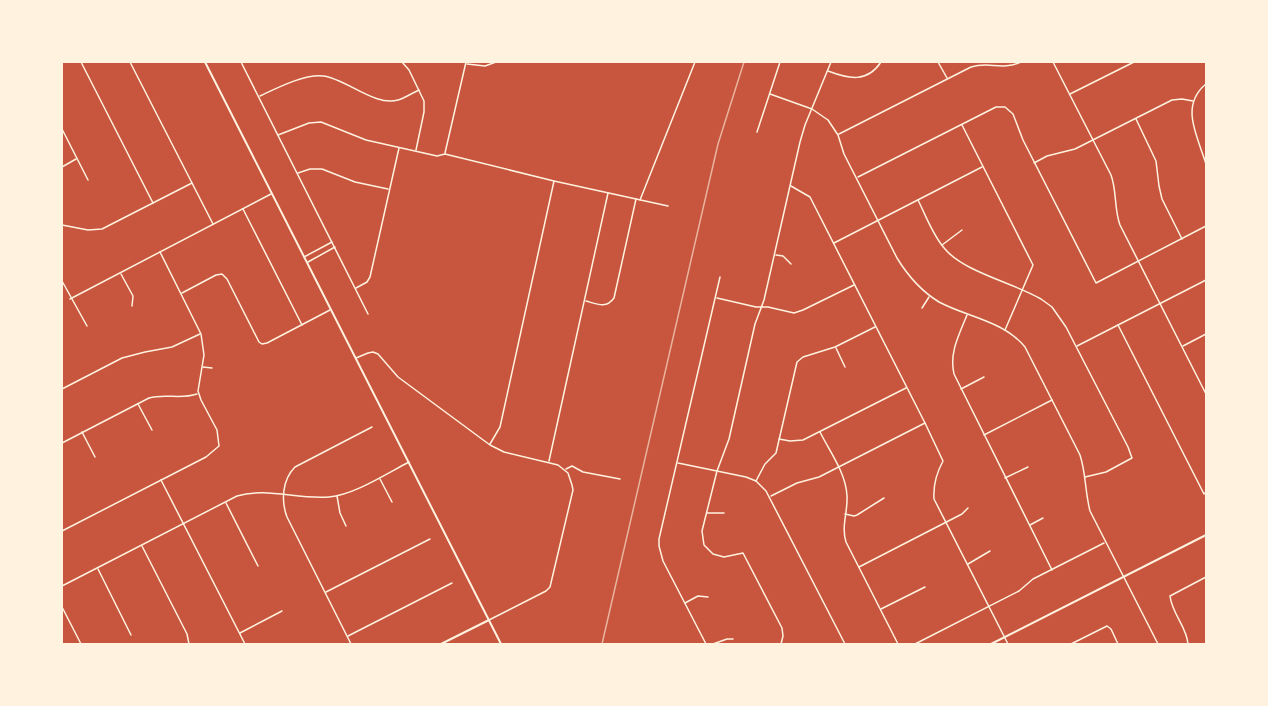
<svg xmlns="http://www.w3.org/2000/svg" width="1268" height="706" viewBox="0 0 1268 706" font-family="Signika,sans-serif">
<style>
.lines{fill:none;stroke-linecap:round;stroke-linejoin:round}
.minor{stroke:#fff3e0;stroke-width:1.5}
.tertiary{stroke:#fff3e0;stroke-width:2}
.secondary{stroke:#fff3e0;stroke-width:2}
.rail{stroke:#e9b49f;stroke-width:1.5}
</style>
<rect width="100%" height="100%" fill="#c8553d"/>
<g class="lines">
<g class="minor">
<path d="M81,62L153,203"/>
<path d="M130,62L213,224"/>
<path d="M241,62L368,314"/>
<path d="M402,62L409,70L424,101V112L416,150"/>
<path d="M938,62L947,78"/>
<path d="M1053,62L1111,175C1117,191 1114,209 1120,225L1206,394"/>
<path d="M467,64L485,66L496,62"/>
<path d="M828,71C849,79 867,83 881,62"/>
<path d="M1206,84C1179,106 1198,137 1206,164"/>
<path d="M770,94L812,109L828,120L838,135L844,154L897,258C908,276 921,291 939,302C967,317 1004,321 1025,347L1080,455C1086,473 1085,492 1090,511L1158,644"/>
<path d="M1070,94L1134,62"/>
<path d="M260,96C277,88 304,74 323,76C345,78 375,107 398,100C405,98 412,93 419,90"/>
<path d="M1136,119L1156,161L1159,186L1162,199L1182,239"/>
<path d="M962,125L1033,265L1005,330"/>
<path d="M62,129L88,180"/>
<path d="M757,132L780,62"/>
<path d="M839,134L971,67C990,61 1001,71 1021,62"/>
<path d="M278,135L309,123L321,122L366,140L437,156L445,154L554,181L668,206"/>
<path d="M445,153L466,62"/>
<path d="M1034,163L1047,156L1075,149L1172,100L1182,99L1193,101"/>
<path d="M62,167L76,159"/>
<path d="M298,173L310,169H322L355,182L388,189"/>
<path d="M858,177L996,107H1005L1013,114L1023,140L1096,283L1206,226"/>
<path d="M791,186L810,197L925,423L943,461C936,474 933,485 934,499L1008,644"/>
<path d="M640,200L695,62"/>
<path d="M918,200C926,216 933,236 945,249C964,272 1014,283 1041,299L1052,307L1066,327L1128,447L1132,458L1106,472L1085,477"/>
<path d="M243,209L302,325"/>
<path d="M62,225L88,230L102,229L192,183"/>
<path d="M834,243L982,167"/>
<path d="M942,245L962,230"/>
<path d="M776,255L783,256L791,264"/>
<path d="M304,257L332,242"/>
<path d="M308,262L335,247"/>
<path d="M121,274L133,296L132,306"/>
<path d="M62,281L87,326"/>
<path d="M356,288L367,282L370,277L399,148"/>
<path d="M182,293L216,275L222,274L227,279L259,342L262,344L267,343L330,310"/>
<path d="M717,298L756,307H768L794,313L803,310L854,285"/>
<path d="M70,299L271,194"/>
<path d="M586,301C597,304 606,309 614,298L636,199"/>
<path d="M922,308L929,297"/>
<path d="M967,315C959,335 949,353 954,374L1052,570"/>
<path d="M1118,325L1204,494L1206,492"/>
<path d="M1077,346L1206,280"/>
<path d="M1183,346L1206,334"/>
<path d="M836,348L845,367"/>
<path d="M356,358L368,353L373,352L378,354L398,377L490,445L504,452L558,465L568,473L572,485L573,490L550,587L546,591L489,620"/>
<path d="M203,367L212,368"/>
<path d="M62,389L122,358L145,352L172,347L200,334"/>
<path d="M961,389L984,377"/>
<path d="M138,404L152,430"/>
<path d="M82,432L95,457"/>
<path d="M820,432C830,452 846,473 847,496C848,512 841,526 846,542L898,644"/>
<path d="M984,435L1052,400"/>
<path d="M779,439L790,441L803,440L906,388"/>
<path d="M62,443L149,398C166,393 179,400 197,394"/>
<path d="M490,444L500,427L554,181"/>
<path d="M549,461L608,193"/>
<path d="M678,463L746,477L756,481L766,491L845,644"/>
<path d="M566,469L572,466L583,472L620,479"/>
<path d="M1005,478L1028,467"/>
<path d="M380,479L392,502"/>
<path d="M161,480L245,644"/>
<path d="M756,481L765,464L776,453L797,362L803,357L835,347L875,327"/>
<path d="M337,496L340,513L346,526"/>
<path d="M771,496L797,483L819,477L925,423"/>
<path d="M226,503L258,566"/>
<path d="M707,513H724"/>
<path d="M845,514L854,516L857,515L884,498"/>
<path d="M1030,525L1043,518"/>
<path d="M62,531L206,457L219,446L217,430L201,400L198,391L204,355L201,334L160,252"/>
<path d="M142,546L187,634L189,644"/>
<path d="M968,564L990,551"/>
<path d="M859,567L962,514L968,508"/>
<path d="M98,569L131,635"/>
<path d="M62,586L237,496C267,487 298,500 329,497C354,495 386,474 409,462"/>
<path d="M326,592L430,539"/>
<path d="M685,603L698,596L708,597"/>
<path d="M62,607L81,644"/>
<path d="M881,609L925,587"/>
<path d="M240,633L282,611"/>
<path d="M348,636L452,583"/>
<path d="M351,644L287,517C281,501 282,480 295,467L372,427"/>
<path d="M706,644L663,561L659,546V539L720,277"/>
<path d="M713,644L727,639H733"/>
<path d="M781,644L783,636L782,628L743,553L724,557L713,554L704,545L702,531L717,471L729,439L755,324L764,300L800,142L805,125L831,62"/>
<path d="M915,644L1019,591L1033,579L1104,543"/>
<path d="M1071,644L1107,626L1111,629L1118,644"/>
<path d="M1188,644C1187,627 1172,614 1170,596L1206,577"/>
</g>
<path class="tertiary" d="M441,644L489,620"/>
<g class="secondary">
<path d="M205,62L501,644"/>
<path d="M991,644L1206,535"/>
</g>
<path class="rail" d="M602,644L718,144L744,62"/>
</g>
<rect width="1268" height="706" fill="none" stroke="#fff3e0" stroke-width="126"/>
</svg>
